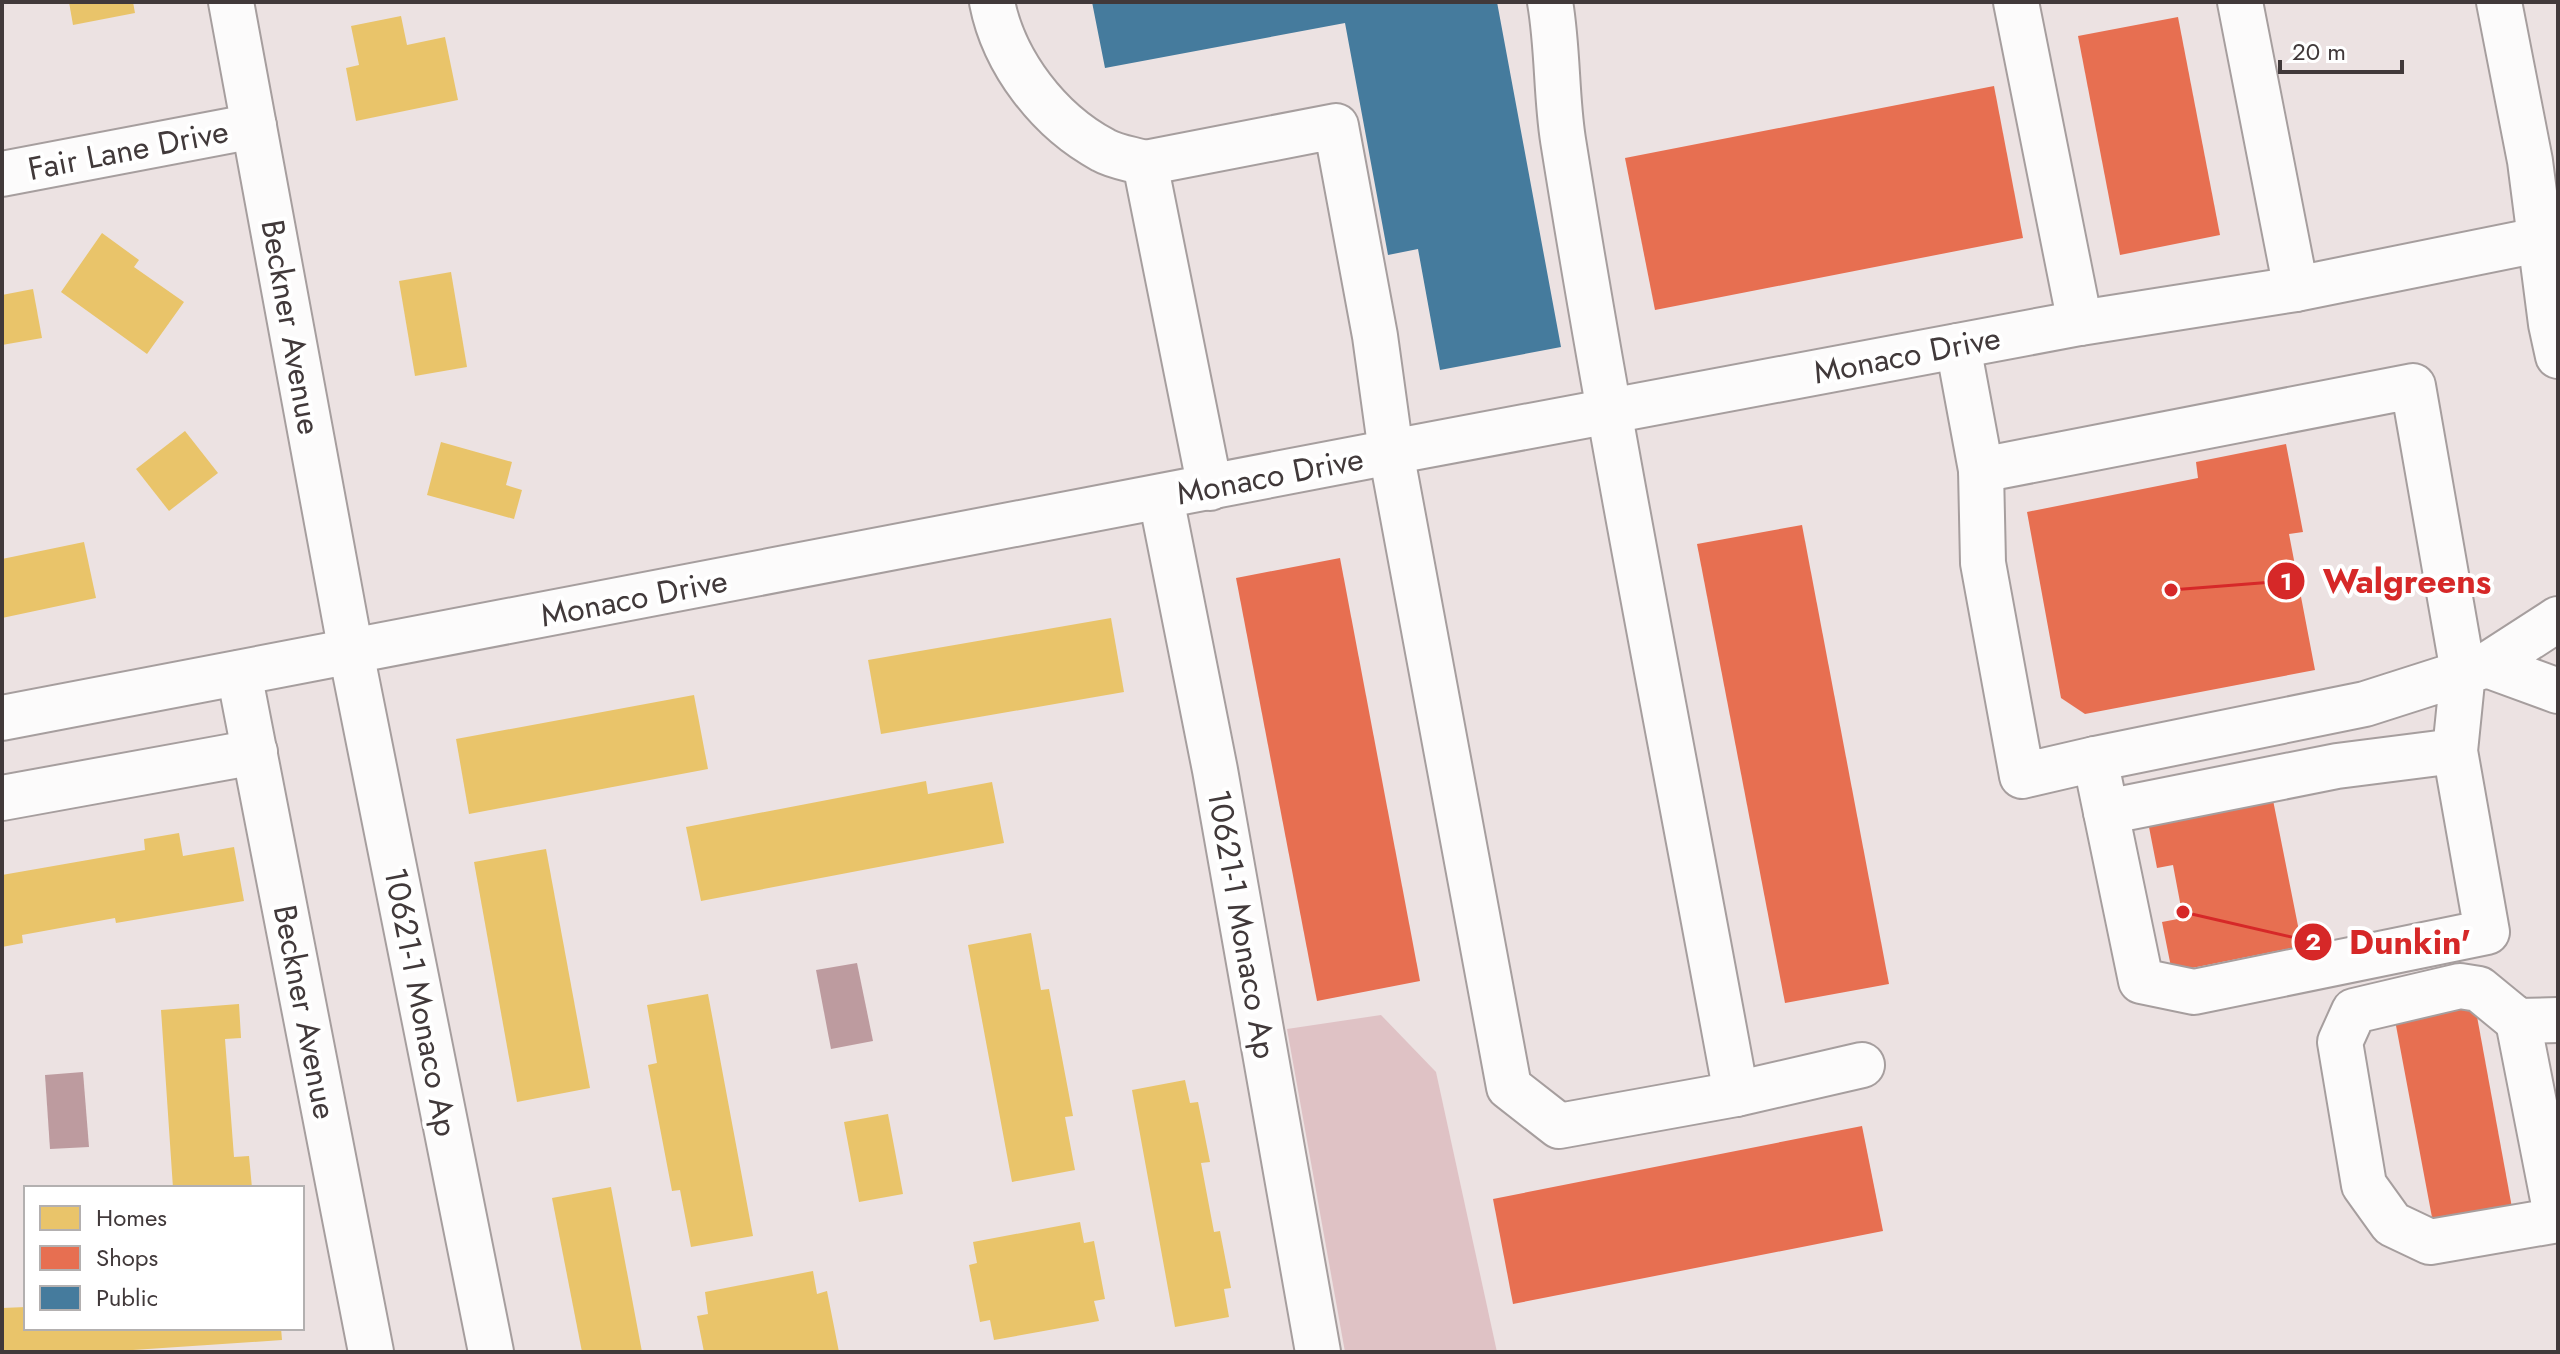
<svg xmlns="http://www.w3.org/2000/svg" width="2560" height="1354" viewBox="0 0 2560 1354" font-family="Jost,sans-serif">
<style>
.green{fill:#dfc2c5}
.water{fill:#bd9b9f}
.homes{fill:#e9c46a}
.shops{fill:#e76f51}
.public{fill:#457b9d}
.lines{fill:none;stroke-linecap:round;stroke-linejoin:round}
.minor-casing{stroke:#a69e9e;stroke-width:48}
.major-casing{stroke:#a69e9e;stroke-width:48}
.minor{stroke:#fcfbfb;stroke-width:44}
.major{stroke:#fcfbfb;stroke-width:44}
.labels{text-anchor:middle;dominant-baseline:central;stroke-width:8;stroke-linejoin:round;paint-order:stroke}
.street-label{font-size:32px;fill:#41393a;stroke:#fff}
.leader{fill:none;stroke:#d62828;stroke-width:3}
.callout-dot{fill:#d62828;stroke:#fff;stroke-width:3}
.mark-label{font-size:24px;text-anchor:middle;font-weight:bold;fill:#fff}
.callout-label{font-size:34px;text-anchor:middle;font-weight:bold;fill:#d62828;stroke:#fff;stroke-width:8;stroke-linejoin:round;paint-order:stroke}
</style>
<rect width="100%" height="100%" fill="#ece2e2"/>
<path class="green" d="M1381,1015L1436,1072L1497,1352H1345L1287,1029Z"/>
<g class="water">
<path d="M857,963L873,1041L831,1049L816,970Z"/>
<path d="M83,1072L89,1147L50,1149L45,1075Z"/>
</g>
<g class="homes">
<path d="M69,2H133L135,13L73,25Z"/>
<path d="M401,16L407,45L445,37L458,100L356,121L346,68L359,65L351,26Z"/>
<path d="M102,233L139,260L134,267L184,302L147,354L61,292Z"/>
<path d="M451,272L467,367L415,376L399,281Z"/>
<path d="M33,289L42,338L2,345V295Z"/>
<path d="M185,431L218,473L169,511L136,469Z"/>
<path d="M441,442L512,462L506,485L522,490L514,519L427,495Z"/>
<path d="M84,542L96,598L2,618V559Z"/>
<path d="M1111,618L1124,692L881,734L868,660Z"/>
<path d="M694,695L708,769L469,814L456,739Z"/>
<path d="M926,781L928,794L992,782L1004,843L701,901L686,827Z"/>
<path d="M179,833L183,856L234,847L244,901L116,923L115,918L22,935L23,943L2,947V875L145,850L144,839Z"/>
<path d="M546,849L590,1088L517,1102L474,862Z"/>
<path d="M1031,933L1041,990L1049,989L1073,1116L1065,1117L1075,1170L1012,1182L968,945Z"/>
<path d="M708,994L753,1236L691,1247L680,1190L672,1191L648,1065L657,1063L647,1005Z"/>
<path d="M239,1004L241,1038L225,1039L234,1157L249,1156L252,1188H173L161,1010Z"/>
<path d="M1185,1080L1190,1103L1198,1102L1210,1162L1201,1163L1214,1232L1220,1231L1231,1288L1224,1289L1229,1317L1175,1327L1132,1090Z"/>
<path d="M888,1114L903,1194L859,1202L844,1122Z"/>
<path d="M611,1187L642,1352H582L552,1198Z"/>
<path d="M1080,1222L1084,1243L1094,1241L1105,1299L1094,1301L1099,1321L994,1340L990,1320L980,1322L969,1265L977,1263L973,1242Z"/>
<path d="M813,1271L817,1294L827,1291L839,1352H704L697,1316L708,1314L705,1292Z"/>
<path d="M26,1307V1328H281L282,1340L103,1352H2V1308Z"/>
</g>
<g class="shops">
<path d="M2178,17L2220,235L2120,255L2078,36Z"/>
<path d="M1994,86L2023,238L1655,310L1625,158Z"/>
<path d="M2286,444L2303,532L2289,534L2315,670L2085,714L2061,698L2027,512L2198,478L2196,462Z"/>
<path d="M1802,525L1889,984L1785,1003L1697,544Z"/>
<path d="M1340,558L1420,981L1317,1001L1236,578Z"/>
<path d="M2272,795L2302,946L2172,972L2162,922L2183,918L2173,865L2157,868L2147,817Z"/>
<path d="M2474,1000L2513,1213L2434,1228L2394,1015Z"/>
<path d="M1862,1126L1883,1231L1513,1304L1493,1199Z"/>
</g>
<path class="public" d="M1092,2H1497L1561,347L1440,370L1418,249L1388,255L1345,23L1105,68Z"/>
<g class="lines">
<defs>
<g id="minor">
<path d="M231,2L351,652L491,1352"/>
<path d="M992,2C1004,63 1049,121 1103,150C1115,157 1132,159 1145,163L1210,488"/>
<path d="M2016,2L2080,323"/>
<path d="M2240,2L2296,289"/>
<path d="M1145,163L1336,126L1375,336L1391,452L1509,1087L1559,1126L1736,1094C1678,776 1614,459 1563,140C1556,95 1558,48 1550,2"/>
<path d="M2,174L254,126"/>
<path d="M1958,346L1981,470L1983,563L2022,776L2095,759"/>
<path d="M1981,470L2413,386L2463,672L2455,751L2487,932L2194,992L2141,981L2095,759L2365,704L2487,665"/>
<path d="M1161,498L1215,770L1318,1352"/>
<path d="M2558,619L2487,665L2558,691"/>
<path d="M239,673L371,1352"/>
<path d="M2,718L1391,452L2080,323L2296,289L2558,236"/>
<path d="M2,798L255,752"/>
<path d="M2106,812L2337,766L2455,751"/>
<path d="M2558,1020L2518,1021L2479,989L2460,986L2354,1011L2340,1042L2364,1185L2392,1224L2430,1242L2558,1220"/>
<path d="M2518,1021L2557,1220"/>
<path d="M1736,1094L1862,1065"/>
</g>
<path id="major" d="M2499,2L2530,161L2551,324L2558,356"/>
</defs>
<use href="#minor" class="minor-casing"/>
<use href="#major" class="major-casing"/>
<use href="#minor" class="minor"/>
<use href="#major" class="major"/>
</g>
<g class="labels">
<g class="street-label">
<text transform="translate(128 150) rotate(-11)">Fair Lane Drive</text>
<text transform="translate(291 327) rotate(80)">Beckner Avenue</text>
<text transform="translate(1907 355) rotate(-11)">Monaco Drive</text>
<text transform="translate(1270 476) rotate(-11)">Monaco Drive</text>
<text transform="translate(634 598) rotate(-11)">Monaco Drive</text>
<text transform="translate(1242 924) rotate(80)">10621-1 Monaco Ap</text>
<text transform="translate(421 1002) rotate(79)">10621-1 Monaco Ap</text>
<text transform="translate(305 1012) rotate(79)">Beckner Avenue</text>
</g>
</g>
<path class="leader" d="M2171 590L2286 581M2183 912L2313 942"/>
<g class="callout-dot">
<circle cx="2171" cy="590" r="8"/>
<circle cx="2183" cy="912" r="8"/>
<circle cx="2286" cy="581" r="20"/>
<circle cx="2313" cy="942" r="20"/>
</g>
<g class="mark-label">
<text x="2286" y="590">1</text>
<text x="2313" y="950">2</text>
</g>
<g class="callout-label">
<text x="2407" y="593">Walgreens</text>
<text x="2410" y="954">Dunkin'</text>
</g>
<rect width="2560" height="1354" fill="none" stroke="#41393a" stroke-width="8"/>
<rect x="24" y="1186" width="280" height="144" fill="#ffffff" stroke="#b3b0b0" stroke-width="2"/>
<rect x="40" y="1206" width="40" height="24" fill="#e9c46a" stroke="#b3b0b0" stroke-width="2"/>
<text x="96" y="1226" font-size="24" fill="#41393a">Homes</text>
<rect x="40" y="1246" width="40" height="24" fill="#e76f51" stroke="#b3b0b0" stroke-width="2"/>
<text x="96" y="1266" font-size="24" fill="#41393a">Shops</text>
<rect x="40" y="1286" width="40" height="24" fill="#457b9d" stroke="#b3b0b0" stroke-width="2"/>
<text x="96" y="1306" font-size="24" fill="#41393a">Public</text>
<path d="M2280 60v12h122v-12" fill="none" stroke="#41393a" stroke-width="4"/>
<text x="2292" y="60" font-size="24" fill="#41393a" stroke="#ffffff" stroke-width="6" paint-order="stroke">20 m</text>
</svg>
